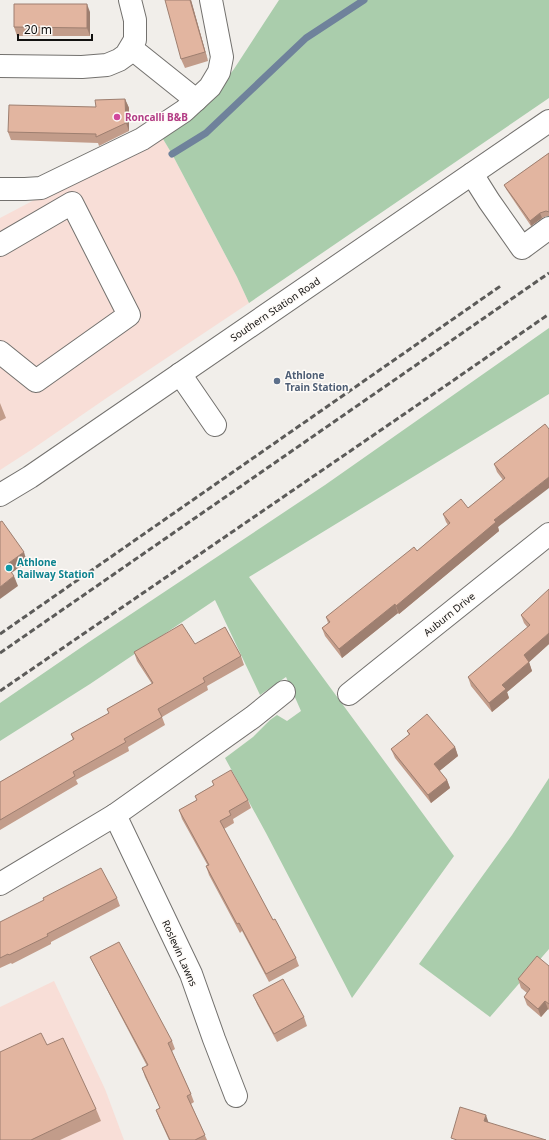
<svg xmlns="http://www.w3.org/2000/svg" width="549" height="1140" viewBox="0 0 549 1140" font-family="'Noto Sans',sans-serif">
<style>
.industrial{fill:#f8ded7}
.green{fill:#aacdac}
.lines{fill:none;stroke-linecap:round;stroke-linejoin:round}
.stream{stroke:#6f829b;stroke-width:7}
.minor-casing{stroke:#73716e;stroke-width:24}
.minor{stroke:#fff;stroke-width:22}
.rail{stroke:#5c5b59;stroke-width:3;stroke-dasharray:6 3;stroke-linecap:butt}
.wall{fill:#c29c8a}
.shaded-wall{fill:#9e7f70}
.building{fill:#e2b5a0;stroke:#9e7f70}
.hotel-dot{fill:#d1479c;stroke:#fefbf8;stroke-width:1.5}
.service-dot{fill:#5c6f8a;stroke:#fefbf8;stroke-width:1.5}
.culture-dot{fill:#0f9aa8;stroke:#fefbf8;stroke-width:1.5}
.labels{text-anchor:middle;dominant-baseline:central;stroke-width:3;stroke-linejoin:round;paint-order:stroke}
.hotel-label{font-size:10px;font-weight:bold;fill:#b23c85;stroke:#fefbf8;text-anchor:start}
.street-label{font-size:10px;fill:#121110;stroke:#fefbf8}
.service-label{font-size:10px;font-weight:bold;fill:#4e5e75;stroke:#fefbf8;text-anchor:start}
.culture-label{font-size:10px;font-weight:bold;fill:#0d838f;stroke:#fefbf8;text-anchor:start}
</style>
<rect width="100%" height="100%" fill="#f1eeea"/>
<g class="industrial">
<path d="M160,134L172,154L237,277L249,303L108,397L31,450L0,470V218Z"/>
<path d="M54,981L105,1089L124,1140H0V1007Z"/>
</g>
<g class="green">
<path d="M279,0H549V98L249,303L237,277L172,154L160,134L214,95L234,69Z"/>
<path d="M549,328V394L249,577L454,856L352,998L266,833L225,758L253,737L270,720L277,715L287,721L301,711L286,677L260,695L215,600L90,684L0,741V703L89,642L325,485Z"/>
<path d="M549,778V949L490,1017L419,964L512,835Z"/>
</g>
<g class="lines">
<path class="stream" d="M172,154L206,133L306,38L364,0"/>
<defs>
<g id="minor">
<path d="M131,48L196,100"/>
<path d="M0,66L82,67L107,65L119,60L126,55L135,40V20L130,0"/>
<path d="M472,174L489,201L522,248L549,228"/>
<path d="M0,189H25L41,188L142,139L184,111L210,87L219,72L222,57L211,0"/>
<path d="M0,245L72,203L129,315L36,381L0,352"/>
<path d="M180,374L215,425"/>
<path d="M0,495L30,477L549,121"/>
<path d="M349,694L549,534"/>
<path d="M115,815L253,717L284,692"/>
<path d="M0,884L115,815L191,974L214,1039L236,1096"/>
</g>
</defs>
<use href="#minor" class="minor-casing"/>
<use href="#minor" class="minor"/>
<g class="rail">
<path d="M0,634L502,285"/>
<path d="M0,653L549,273"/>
<path d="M0,691L451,382L549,314"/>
</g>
</g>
<g class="wall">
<path d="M191,0L208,61L185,68L181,59Z"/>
<path d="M90,12V36H17L14,27Z"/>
<path d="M125,99L129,108V131L99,146L98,143L11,140L8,132Z"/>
<path d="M549,153V216H547L542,218L531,226L506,189L504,185Z"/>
<path d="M0,403L6,418L0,421Z"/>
<path d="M545,424L498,527L499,531L399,614L398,613L342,658L325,636L322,628L328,623L326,617L417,551L448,525L446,522L443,514L468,508L503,480L497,472L494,464Z"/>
<path d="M521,615L549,644L529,662L532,671L507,692L509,698L492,712L471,686L468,677L528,628L524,623Z"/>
<path d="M195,644L241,656L244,665L207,686L208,690L162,717L165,725L128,747L129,751L76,780L78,784L0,830V782L73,740L71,734L109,713L107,709L152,684L137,661L134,652Z"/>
<path d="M407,731L455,747L458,756L439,771L447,780L450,788L431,803L395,758L391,749L409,735Z"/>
<path d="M212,781L248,800L251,808L233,819L234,823L224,829L273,920L296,958L299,966L269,982L242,931L240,933L209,875L206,866H208L182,819L179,810L197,800L195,796L214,785Z"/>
<path d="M117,898L120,906L51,942V944L12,964L11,963L0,968V922Z"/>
<path d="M90,957L172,1041L175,1049L172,1051L191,1094L194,1102L191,1104L207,1140H169L159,1118L156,1110L160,1108L145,1077L142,1068L147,1066L94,965Z"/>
<path d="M549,966V1010L548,1009L541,1017L527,1005L524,997L527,993L521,988L518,979Z"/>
<path d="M253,995L304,1017L307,1026L277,1042L257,1004Z"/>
<path d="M47,1045L96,1109L101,1121L60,1140H0Z"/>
</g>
<g class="shaded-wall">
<path d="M190,0H191L208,61L205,52Z"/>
<path d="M87,4L90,12V36L87,28Z"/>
<path d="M125,99L129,108V131L126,123Z"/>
<path d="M540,213L542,218L531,226L530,221Z"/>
<path d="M549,477V488L498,527L499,531L399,614L396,606L494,520Z"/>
<path d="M24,552L27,562L10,574L6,565Z"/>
<path d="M14,576L18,586L0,599V587Z"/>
<path d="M395,604L398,613L342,658L339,649Z"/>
<path d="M549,633V644L527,664L524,655Z"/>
<path d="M529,662L532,671L507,692L509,698L492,712L489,703L502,685Z"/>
<path d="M455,747L458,756L437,773L434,764Z"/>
<path d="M447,780L450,788L431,803L428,795Z"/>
<path d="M545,1001L548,1009L541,1017L538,1009Z"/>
<path d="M486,1115L489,1124L484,1121Z"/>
</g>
<g class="building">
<path d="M165,0H190L205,52L181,59Z"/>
<path d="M14,4H87V28L14,27Z"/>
<path d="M125,99L126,123L96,137V134L8,132L9,105L96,107L95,100Z"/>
<path d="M549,153V212L546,211L540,213L530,221L504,185Z"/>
<path d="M545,424L549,429V477L494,520L496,522L396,606L395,604L339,649L322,628L330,622L326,617L414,547L417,551L450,523L443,514L461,499L468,508L505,478L494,464Z"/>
<path d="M2,521L24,552L6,565L14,576L0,587V522Z"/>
<path d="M549,589V633L524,655L529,662L502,685L506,689L489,703L468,677L530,625L521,615Z"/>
<path d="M182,624L195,644L225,627L241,656L203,678L205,682L158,709L162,717L124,739L126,742L73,772L75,776L0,820V782L74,739L71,734L109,713L107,709L153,683L134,652Z"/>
<path d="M427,714L455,747L434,764L447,780L428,795L391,749L410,734L407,731Z"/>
<path d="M231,770L248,800L229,811L231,815L220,821L273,920L275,919L296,958L266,974L239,923L237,924L206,866L209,865L179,810L197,800L195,796L214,785L212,781Z"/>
<path d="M101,868L117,898L47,934L48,936L9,955L8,954L0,958V922L44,900L43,898Z"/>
<path d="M119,942L172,1041L168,1043L191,1094L187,1096L205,1135L195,1140H170L156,1110L160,1108L142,1068L148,1065L90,957Z"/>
<path d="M537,956L549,966V1004L545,1001L538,1009L524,997L530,989L518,979Z"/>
<path d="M283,979L304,1017L274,1034L253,995Z"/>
<path d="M41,1033L47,1045L63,1038L96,1109L31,1140H0V1052Z"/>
<path d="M460,1107L486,1115L484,1121L546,1140H457L451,1138Z"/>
</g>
<circle class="hotel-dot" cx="117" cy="117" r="4"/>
<circle class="service-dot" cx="277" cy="381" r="4"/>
<circle class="culture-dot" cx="9" cy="568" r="4"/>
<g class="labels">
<g class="hotel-label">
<text x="125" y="117">Roncalli B&amp;B</text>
</g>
<g class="street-label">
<text transform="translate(275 309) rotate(-34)">Southern Station Road</text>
<text transform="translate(449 614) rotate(-39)">Auburn Drive</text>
<text transform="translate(180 953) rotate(66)">Roslevin Lawns</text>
</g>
<g class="service-label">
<text x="285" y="375">Athlone<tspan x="285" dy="12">Train Station</tspan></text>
</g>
<g class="culture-label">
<text x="17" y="562">Athlone<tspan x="17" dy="12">Railway Station</tspan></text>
</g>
</g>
<path d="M18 34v6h74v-6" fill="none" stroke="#121110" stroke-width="2"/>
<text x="24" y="34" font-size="12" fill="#121110" stroke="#fefbf8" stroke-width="3" paint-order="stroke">20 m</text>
</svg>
